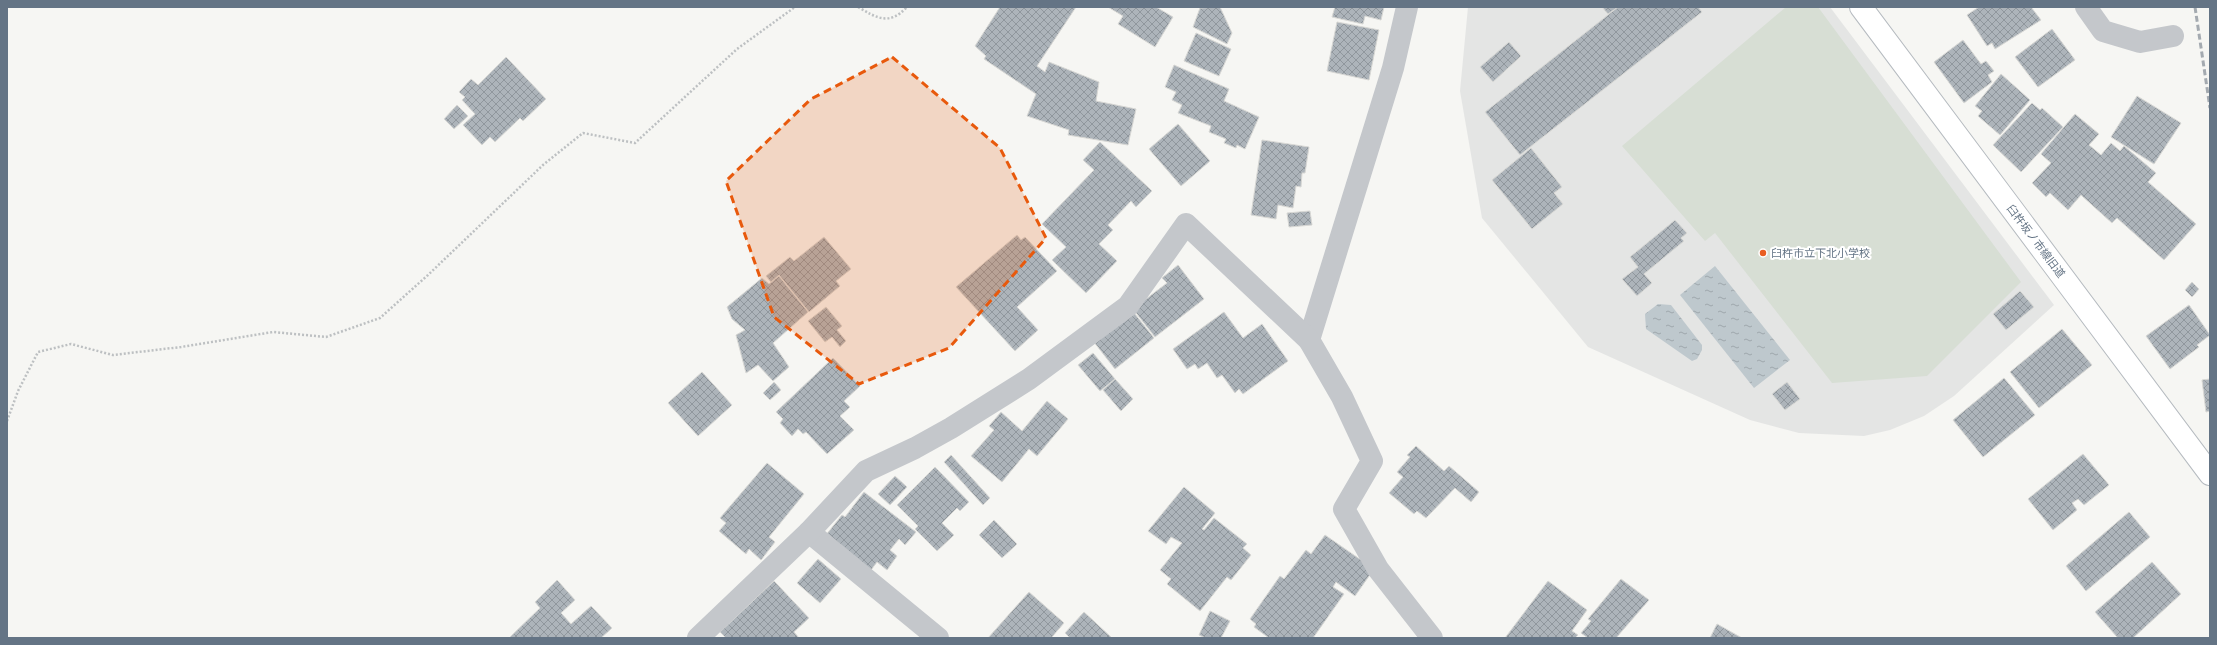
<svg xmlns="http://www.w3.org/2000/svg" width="2217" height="645" viewBox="0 0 2217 645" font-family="Quicksand,'Noto Sans JP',sans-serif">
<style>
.built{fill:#e4e5e4}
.garden{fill:#d7ded4}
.water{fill:url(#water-ripples)}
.building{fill:url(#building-cross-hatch);stroke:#d8d8d5}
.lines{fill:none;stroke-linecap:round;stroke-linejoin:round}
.secondary-casing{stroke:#b6bbc0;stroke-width:24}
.path{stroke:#bdc0c2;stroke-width:2.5;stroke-dasharray:2 2;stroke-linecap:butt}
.street{stroke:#c4c7cb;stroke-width:22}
.secondary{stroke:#fff;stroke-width:22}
.rail{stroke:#a4aab0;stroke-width:3;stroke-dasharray:6 3;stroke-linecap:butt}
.marked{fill:#e8590c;fill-opacity:0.2;stroke:#e8590c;stroke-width:3;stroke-dasharray:8 5;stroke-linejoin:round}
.poi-dot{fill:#e95e21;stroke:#fff;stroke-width:1.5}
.labels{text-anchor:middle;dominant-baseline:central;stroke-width:4;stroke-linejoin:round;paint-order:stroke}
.street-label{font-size:11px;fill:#647485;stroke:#fff}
.poi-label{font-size:11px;fill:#647485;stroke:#fff;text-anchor:start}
</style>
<defs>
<pattern id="water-ripples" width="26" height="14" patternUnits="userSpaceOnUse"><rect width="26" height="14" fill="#bec8cd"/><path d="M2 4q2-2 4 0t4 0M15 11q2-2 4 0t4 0" fill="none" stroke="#9ea7ac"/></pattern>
<pattern id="building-cross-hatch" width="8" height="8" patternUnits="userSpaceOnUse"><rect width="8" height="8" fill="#adb4ba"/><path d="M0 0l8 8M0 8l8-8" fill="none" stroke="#90979d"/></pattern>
</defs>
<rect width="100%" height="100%" fill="#f6f6f3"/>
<path class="built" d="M1468,7H1830L2054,305L1954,396L1924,416L1890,430L1864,436L1799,433L1750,420L1588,347L1482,218L1460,91Z"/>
<path class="garden" d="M1786,7H1818L2021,282L1927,376L1832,383L1715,233L1705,241L1622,146Z"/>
<g class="water">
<path d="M1715,266L1790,360L1754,388L1680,295Z"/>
<path d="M1658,304L1671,305L1702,345V350L1697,359L1692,361L1646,329L1645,314Z"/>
</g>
<g class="building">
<path d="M1000,7H1076L1037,66L1045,72L1049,62L1099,82L1096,101L1136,109L1128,145L1068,135L1069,130L1027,116L1036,94L984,59L986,56L975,46Z"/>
<path d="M1108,7H1156L1173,17L1155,47L1118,24L1123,16Z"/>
<path d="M1220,7L1232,33L1227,44L1193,27L1200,8Z"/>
<path d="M1335,7H1384L1381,20L1365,16L1363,24L1332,17Z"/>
<path d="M1602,7H1618L1608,14Z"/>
<path d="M1618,7H1698L1702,12L1520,155L1485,112Z"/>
<path d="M1979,7H2031L2041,20L1995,49L1992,43L1987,46L1967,15Z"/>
<path d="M1337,22L1379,30L1369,80L1327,71Z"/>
<path d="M2052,29L2075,60L2038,87L2015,57Z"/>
<path d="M1196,33L1231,49L1219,76L1184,61Z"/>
<path d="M1963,40L1981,64L1986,61L1994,71L1988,75L1992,82L1964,103L1934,62Z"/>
<path d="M1509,42L1521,56L1493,82L1480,67Z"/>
<path d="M506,57L546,99L523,121L520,118L495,142L490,137L482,145L463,125L475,114L462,100L465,97L459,92L471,79L478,85Z"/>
<path d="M1174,65L1229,89L1224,101L1259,117L1245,149L1237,145L1236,148L1224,143L1226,139L1209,132L1211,126L1178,113L1182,105L1172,100L1176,92L1165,87Z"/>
<path d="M2001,74L2030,100L2000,135L1978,116L1982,111L1975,106Z"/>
<path d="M2137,96L2181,123L2154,164L2111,137Z"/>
<path d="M2032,103L2040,110L2042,108L2063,127L2021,172L1993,145Z"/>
<path d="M457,105L468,116L454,129L444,119Z"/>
<path d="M2075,114L2099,134L2089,145L2101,155L2111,143L2120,151L2124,146L2156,173L2148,182L2196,224L2164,260L2117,218L2112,223L2081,195L2068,210L2050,193L2046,197L2032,183L2051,163L2041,154Z"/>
<path d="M1178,124L1210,161L1181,186L1149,149Z"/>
<path d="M1262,140L1309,147L1305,173H1302L1301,187L1296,186L1293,208L1278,205L1276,219L1251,215Z"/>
<path d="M1100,142L1152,191L1136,207L1131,201L1108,225L1113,230L1099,244L1117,261L1086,293L1052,260L1066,247L1042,224L1094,170L1083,160Z"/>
<path d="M1531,148L1562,187L1554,193L1563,204L1532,229L1492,180Z"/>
<path d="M1310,211L1312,225L1289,227L1287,213Z"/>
<path d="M1675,220L1687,233L1681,238L1684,241L1644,274L1652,283L1637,296L1622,279L1638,267L1630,257Z"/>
<path d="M1017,235L1021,240L1025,237L1057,271L1017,307L1038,330L1015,351L956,287Z"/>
<path d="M824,237L851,269L836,281L840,286L809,312L779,275L771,282L766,276L790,257L794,261Z"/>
<path d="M1178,265L1204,299L1155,337L1133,309L1167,283L1162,278Z"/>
<path d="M779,276L808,312L773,343L789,367L773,381L758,365L746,373L736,335L745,330L732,319L727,307L762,278L769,284Z"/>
<path d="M2192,282L2199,289L2192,297L2185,290Z"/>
<path d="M2020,291L2034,307L2006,330L1993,314Z"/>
<path d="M2189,305L2210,335L2197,345L2199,347L2170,369L2146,336Z"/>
<path d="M826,307L842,326L837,330L846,341L840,347L832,337L825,342L808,321Z"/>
<path d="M1131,309L1154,338L1115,369L1090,337Z"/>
<path d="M1224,312L1243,338L1262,324L1288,361L1243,394L1239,389L1235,393L1222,375L1217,378L1207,363L1198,369L1195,364L1187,369L1173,349Z"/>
<path d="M2062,329L2092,365L2039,408L2010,372Z"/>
<path d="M1093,353L1115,379L1100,391L1078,365Z"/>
<path d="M833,358L860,386L844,401L850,407L840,416L854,430L827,454L806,432L803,434L798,429L792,436L780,423L783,419L776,412Z"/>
<path d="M702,372L732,405L698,436L668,403Z"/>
<path d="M2004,378L2035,415L1983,457L1953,420Z"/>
<path d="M1115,379L1133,399L1121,411L1103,390Z"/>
<path d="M2210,379V411L2206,412L2202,380Z"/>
<path d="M774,382L781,390L770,400L763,393Z"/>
<path d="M1787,382L1800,399L1785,410L1772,394Z"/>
<path d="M1047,401L1068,419L1037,456L1029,449L1002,482L971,456L994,430L989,426L1001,412L1022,431Z"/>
<path d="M1416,446L1444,471L1449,466L1479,492L1471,502L1455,488L1426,518L1417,511L1414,514L1389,493L1403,477L1397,472L1410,457L1407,455Z"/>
<path d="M2083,454L2109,485L2084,505L2078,499L2072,503L2077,510L2053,530L2028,499Z"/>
<path d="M951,455L990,498L983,505L944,462Z"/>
<path d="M767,463L804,494L769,537L775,542L761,560L749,549L746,554L719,531L726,523L720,518Z"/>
<path d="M935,467L969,502L960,511L957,508L942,523L954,535L937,551L915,529L918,526L897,505Z"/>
<path d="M895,476L907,487L890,505L878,494Z"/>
<path d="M1184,487L1215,513L1202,529L1204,530L1214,518L1247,544L1243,548L1251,555L1231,580L1227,577L1200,611L1167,584L1171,579L1160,570L1182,543L1171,537L1166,544L1148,531Z"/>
<path d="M864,492L916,532L905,545L899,539L890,550L897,556L887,570L877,562L871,570L826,535L842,515L845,517Z"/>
<path d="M2129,512L2150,537L2086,591L2066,566Z"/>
<path d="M994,520L1017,544L1002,558L979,535Z"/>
<path d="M1325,535L1374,569L1355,596L1336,582L1333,587L1344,594L1313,638H1269L1254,627L1256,624L1250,619L1280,576L1284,579L1306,550L1311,554Z"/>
<path d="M818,559L841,579L820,603L797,583Z"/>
<path d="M2152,562L2181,594L2133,638H2118L2095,612Z"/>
<path d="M1621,579L1649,600L1616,638H1588L1581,633L1591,621L1588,619Z"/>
<path d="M557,580L575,600L561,613L571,624L591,606L612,628L601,638H509L540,608L535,602Z"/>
<path d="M774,581L809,618L794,632L799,638H726L720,632Z"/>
<path d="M1548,581L1587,610L1572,631L1578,635L1575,638H1505Z"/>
<path d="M1029,592L1064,623L1051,638H988Z"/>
<path d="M1210,611L1230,621L1221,638H1206L1199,635Z"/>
<path d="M1084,612L1112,638H1070L1065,633Z"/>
<path d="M1717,624L1742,638H1710Z"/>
</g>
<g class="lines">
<defs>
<path id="secondary" d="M1861,7L2210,474"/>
</defs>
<use href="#secondary" class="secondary-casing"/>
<g class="path">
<path d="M858,7C877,18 889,26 907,7"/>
<path d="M7,421L18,391L38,352L71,344L113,355L181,347L273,332L326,337L380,318L428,275L543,165L583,133L635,143L737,49L795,7"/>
</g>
<g class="street">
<path d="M2086,7L2103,31L2140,42L2173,36"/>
<path d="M1309,340L1393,68L1407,7"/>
<path d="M809,532L938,638"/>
<path d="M698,638L809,532L866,471L915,448L951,428L1029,379L1128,306L1186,224L1309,340L1342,397L1372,461L1344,509L1378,569L1432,638"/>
</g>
<use href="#secondary" class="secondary"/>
<path class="rail" d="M2195,7L2210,108"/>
</g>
<path class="marked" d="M892,57L1000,148L1046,238L949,348L859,384L774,317L726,181L811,99Z"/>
<circle class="poi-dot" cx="1763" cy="253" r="4"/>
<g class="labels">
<g class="street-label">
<text transform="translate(2036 241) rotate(53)">臼杵坂ノ市線旧道</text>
</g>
<g class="poi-label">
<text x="1771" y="253">臼杵市立下北小学校</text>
</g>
</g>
<rect width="2217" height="645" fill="none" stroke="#647485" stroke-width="16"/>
</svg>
